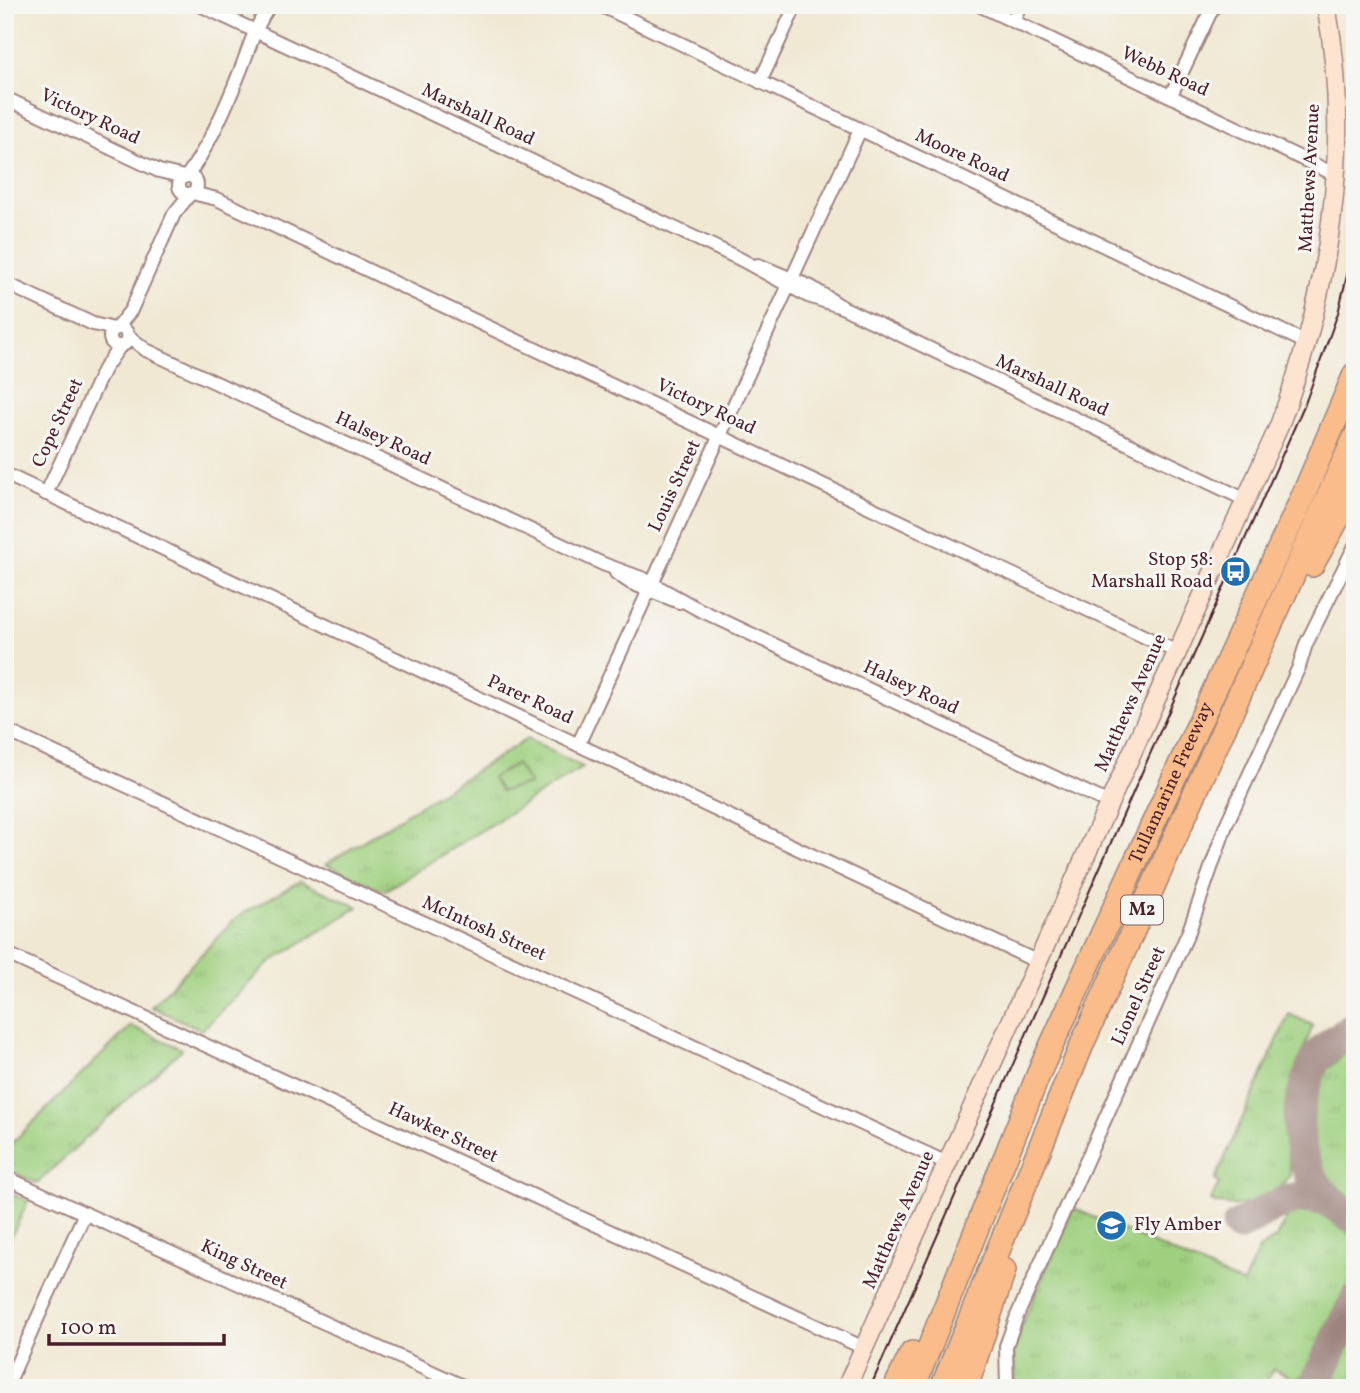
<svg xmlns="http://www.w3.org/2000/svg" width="1360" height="1393" viewBox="0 0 1360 1393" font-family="Vollkorn,serif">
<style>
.grass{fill:url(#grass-tufts);stroke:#747855;stroke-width:2}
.pitch{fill:#9fd07f;stroke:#747855;stroke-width:2}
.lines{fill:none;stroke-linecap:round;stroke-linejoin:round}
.taxiway{stroke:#9e847f;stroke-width:32}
.street-casing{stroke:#9e847f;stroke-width:16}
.secondary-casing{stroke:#9e847f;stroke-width:21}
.highway-casing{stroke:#9e847f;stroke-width:26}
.street{stroke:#fff;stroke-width:12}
.secondary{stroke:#fde4d0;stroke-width:18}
.highway{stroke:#f9bc8a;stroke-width:23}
.tram{stroke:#4a1f2b;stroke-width:2}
.labels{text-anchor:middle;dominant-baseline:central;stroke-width:6;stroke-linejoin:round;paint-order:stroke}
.shield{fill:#f6f6f2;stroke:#7e6067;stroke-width:2}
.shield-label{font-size:18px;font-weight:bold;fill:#4a1f2b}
.street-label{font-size:19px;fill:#4a1f2b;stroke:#f6f6f2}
.poi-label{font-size:19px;fill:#4a1f2b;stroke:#f6f6f2;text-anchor:end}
</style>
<defs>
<pattern id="grass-tufts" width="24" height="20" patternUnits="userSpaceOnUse" patternTransform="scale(1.75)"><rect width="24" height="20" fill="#9fd07f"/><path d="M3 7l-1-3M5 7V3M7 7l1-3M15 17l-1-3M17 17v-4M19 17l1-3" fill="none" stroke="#8ab26e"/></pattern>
</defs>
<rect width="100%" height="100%" fill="#f6f6f2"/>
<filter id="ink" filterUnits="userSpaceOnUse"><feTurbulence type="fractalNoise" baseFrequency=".0143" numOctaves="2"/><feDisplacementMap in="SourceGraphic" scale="14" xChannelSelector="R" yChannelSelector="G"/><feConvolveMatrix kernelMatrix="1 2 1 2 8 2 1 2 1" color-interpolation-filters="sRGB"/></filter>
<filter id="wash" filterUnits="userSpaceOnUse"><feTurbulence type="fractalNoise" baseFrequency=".00686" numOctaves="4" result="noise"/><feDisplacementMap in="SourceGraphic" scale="28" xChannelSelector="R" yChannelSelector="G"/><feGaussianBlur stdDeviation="1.57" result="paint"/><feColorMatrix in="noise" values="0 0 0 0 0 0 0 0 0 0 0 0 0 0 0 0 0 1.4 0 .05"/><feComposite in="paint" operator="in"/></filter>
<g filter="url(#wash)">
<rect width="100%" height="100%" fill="#f1e8d3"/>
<g class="grass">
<path d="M527,739L583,767L384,891L326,864Z"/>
<path d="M300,881L358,907L269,963L202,1030L151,1007L237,917Z"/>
<path d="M1289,1014L1313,1025L1298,1064L1284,1116L1290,1174C1277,1200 1237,1212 1211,1201L1219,1183L1215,1180Z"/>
<path d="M131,1026L182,1049L37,1183L5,1169V1150Z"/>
<path d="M1355,1045V1202L1327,1177L1311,1138L1309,1121L1324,1072Z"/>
<path d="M5,1191L28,1201L5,1250Z"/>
<path d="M1073,1208L1243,1284L1259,1249L1276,1238L1289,1213C1314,1210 1337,1216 1355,1234V1268L1305,1373L1289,1383V1376L1273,1369L1264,1388H1015L1013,1350L1017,1336Z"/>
<path d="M1355,1332V1380H1339L1334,1375Z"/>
</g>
<path class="pitch" d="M516,764L530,784L501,791L492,778Z"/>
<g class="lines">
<g class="taxiway">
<path d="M1355,1027C1344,1035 1329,1043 1320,1053C1313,1061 1310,1073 1306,1083C1287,1134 1305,1194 1355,1219"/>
<path d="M1238,1226C1267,1211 1297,1186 1330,1203"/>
<path d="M1313,1388L1355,1301"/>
</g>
</g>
</g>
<g filter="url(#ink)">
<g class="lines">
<defs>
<g id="street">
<path d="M200,5L740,259L808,296L842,307"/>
<path d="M600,5L1307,343"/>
<path d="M979,5L1334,174"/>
<path d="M1013,21L1020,5"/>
<path d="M760,82L796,5"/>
<path d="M1171,95L1214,5"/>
<path d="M5,98L159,171L184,177"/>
<circle cx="188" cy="185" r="9"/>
<path d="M187,176C210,145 227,105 241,69C250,46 255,26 270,5"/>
<path d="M192,193L217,199L1177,652"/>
<path d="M758,265L811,287L842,307L1246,500"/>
<path d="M5,283L93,324L114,329"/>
<path d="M117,328L131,310L174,214L190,194"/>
<circle cx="119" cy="337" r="9"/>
<path d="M127,335L146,350L603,564L644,579L696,608L1109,803"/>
<path d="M5,474L1038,962"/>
<path d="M46,494L104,369L120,346"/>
<path d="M616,573L631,583L679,602"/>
<path d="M5,730L947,1163"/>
<path d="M578,745L860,130"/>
<path d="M5,953L864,1348"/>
<path d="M5,1177L467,1388"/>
<path d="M6,1388L85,1213"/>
<path d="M1007,1388L1006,1346L1017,1316L1189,931L1226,825L1299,667L1306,644L1355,546"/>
</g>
<path id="secondary" d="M846,1388L1279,426C1329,293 1353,147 1326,5"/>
<g id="highway">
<path d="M1312,565L1355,488"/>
<path d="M895,1388L912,1353"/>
<path id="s1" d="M913,1388L1041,1068L1300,503L1355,374"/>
<path d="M942,1388L1083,1042L1355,437"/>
<path d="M966,1388L1004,1270"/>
</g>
</defs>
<use href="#street" class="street-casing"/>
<use href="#secondary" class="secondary-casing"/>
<use href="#highway" class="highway-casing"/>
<use href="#street" class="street"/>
<use href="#secondary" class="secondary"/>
<use href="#highway" class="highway"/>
<g class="tram">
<path d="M1353,5L1355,13"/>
<path d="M870,1388L1306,401L1338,313L1355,242"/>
</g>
</g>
</g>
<defs>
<symbol id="bus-disc" viewBox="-11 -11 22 22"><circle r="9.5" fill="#1f6fb2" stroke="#f6f6f2"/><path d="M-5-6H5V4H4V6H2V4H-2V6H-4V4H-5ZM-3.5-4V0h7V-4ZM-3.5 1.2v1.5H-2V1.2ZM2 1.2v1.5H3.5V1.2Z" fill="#fff"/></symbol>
<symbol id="university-disc" viewBox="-11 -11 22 22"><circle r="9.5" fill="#1f6fb2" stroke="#f6f6f2"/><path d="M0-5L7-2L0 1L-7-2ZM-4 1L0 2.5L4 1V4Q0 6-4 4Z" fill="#fff"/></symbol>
</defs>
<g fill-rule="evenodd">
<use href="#bus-disc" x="1218" y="554" width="35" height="35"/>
<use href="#university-disc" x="1094" y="1208" width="35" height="35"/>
</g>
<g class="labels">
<rect class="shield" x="1121" y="895.5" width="42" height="29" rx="5"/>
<g class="shield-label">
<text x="1142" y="910">M2</text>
</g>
<g class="street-label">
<text transform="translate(1165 72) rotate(25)">Webb Road</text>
<text transform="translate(478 115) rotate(25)">Marshall Road</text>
<text transform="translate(90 117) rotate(25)">Victory Road</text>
<text transform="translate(962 156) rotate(25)">Moore Road</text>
<text transform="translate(1310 178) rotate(-87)">Matthews Avenue</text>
<text transform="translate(1052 386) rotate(25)">Marshall Road</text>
<text transform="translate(706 407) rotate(25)">Victory Road</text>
<text transform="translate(58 423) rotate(-65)">Cope Street</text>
<text transform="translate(383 439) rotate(25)">Halsey Road</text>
<text transform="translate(675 486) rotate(-65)">Louis Street</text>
<text transform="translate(911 688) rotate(25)">Halsey Road</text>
<text transform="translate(530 700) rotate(25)">Parer Road</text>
<text transform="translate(1131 703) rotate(-66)">Matthews Avenue</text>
<text stroke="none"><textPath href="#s1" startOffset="658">Tullamarine Freeway</textPath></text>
<text transform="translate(484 929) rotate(24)">McIntosh Street</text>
<text transform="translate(1139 996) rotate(-66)">Lionel Street</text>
<text transform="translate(443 1133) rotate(25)">Hawker Street</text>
<text transform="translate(899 1220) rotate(-66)">Matthews Avenue</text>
<text transform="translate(244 1265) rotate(25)">King Street</text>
</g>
<g class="poi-label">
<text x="1213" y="560">Stop 58:<tspan x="1213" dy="22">Marshall Road</tspan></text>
<text x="1134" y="1225" text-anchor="start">Fly Amber</text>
</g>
</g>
<rect width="1360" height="1393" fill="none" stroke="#f6f6f2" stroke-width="28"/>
<path d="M49 1334v10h175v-10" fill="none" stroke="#4a1f2b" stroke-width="3.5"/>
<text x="60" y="1334" font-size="21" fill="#4a1f2b" stroke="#f6f6f2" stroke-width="5" paint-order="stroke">100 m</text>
</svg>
